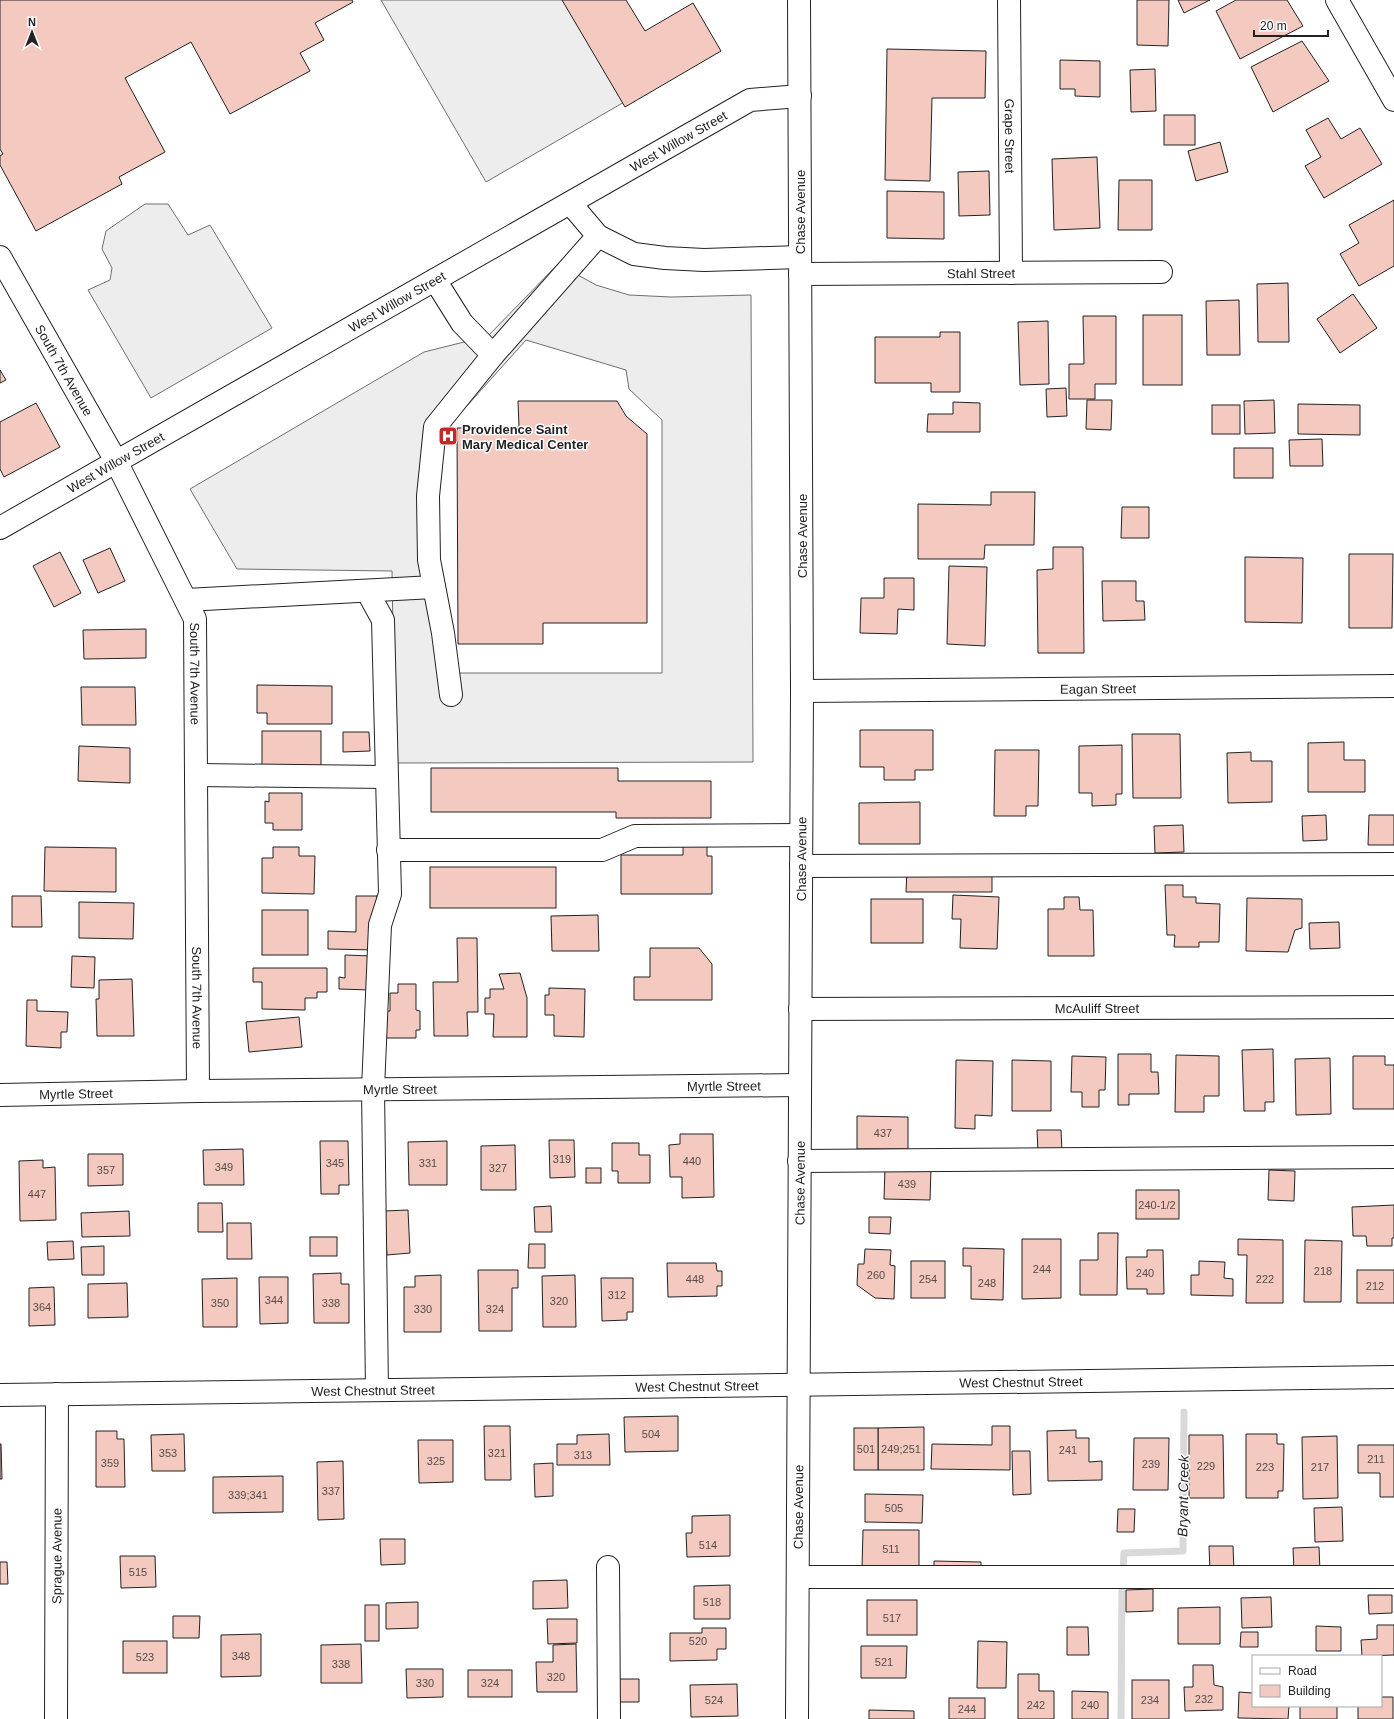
<svg xmlns="http://www.w3.org/2000/svg" width="1394" height="1719" viewBox="0 0 1394 1719" font-family="Helvetica,sans-serif">
<style>
.parking{fill:#ededed;stroke:#6f6f6f;fill-rule:evenodd}
.lines{fill:none;stroke-linecap:round;stroke-linejoin:round}
.stream{stroke:#d9d9d9;stroke-width:7}
.building{fill:#f3c9c0;stroke:#222}
.minor-casing{stroke:#222;stroke-width:24}
.major-casing{stroke:#222;stroke-width:24}
.minor{stroke:#fff;stroke-width:22}
.major{stroke:#fff;stroke-width:22}
.labels{text-anchor:middle;dominant-baseline:central;stroke-width:3;stroke-linejoin:round;paint-order:stroke}
.number-label{font-size:11px;fill:#564c4a}
.street-label{font-size:13px;fill:#222;stroke:#fff}
.poi-label{font-size:13px;font-weight:bold;fill:#222;stroke:#fff;text-anchor:start}
.water-label{font-size:14px;font-style:italic;fill:#222;stroke:#fff}
</style>
<rect width="100%" height="100%" fill="#fff"/>
<g class="parking">
<path d="M381,0H568L626,101L486,182Z"/>
<path d="M145,204H168L188,235L210,225L272,328L151,398L88,290L110,280L112,268L102,249L106,231Z"/>
<path d="M558,264L596,285L629,295L671,297L751,295L753,762L395,763L392,571L237,569L190,489L424,352L488,336ZM526,340L626,370L629,389L662,420V673H454L437,556L439,460L448,427Z"/>
</g>
<g class="lines">
<g class="stream">
<path d="M1123,1571L1124,1553L1183,1551L1184,1412"/>
<path d="M1121,1719L1122,1588"/>
</g>
</g>
<g class="building">
<path d="M0,0H352L353,2L315,23L324,40L300,53L310,71L230,114L191,42L125,78L165,152L119,177L122,184L36,231L0,165V156L3,154L0,149Z"/>
<path d="M562,0H626L645,31L693,3L721,51L625,107Z"/>
<path d="M1137,0H1169L1168,46L1137,45Z"/>
<path d="M1178,0H1210L1184,13Z"/>
<path d="M1236,0H1287L1303,26L1240,59L1216,11Z"/>
<path d="M1302,41L1329,81L1273,112L1251,67Z"/>
<path d="M887,49L986,51L985,98H932L930,181L885,180Z"/>
<path d="M1060,60L1100,61V97L1075,96V89H1060Z"/>
<path d="M1155,69L1156,111L1131,112L1130,70Z"/>
<rect x="1164" y="115" width="31" height="30"/>
<path d="M1328,118L1341,139L1360,128L1382,164L1324,198L1305,166L1321,157L1306,130Z"/>
<path d="M1220,142L1228,172L1196,181L1188,151Z"/>
<path d="M1097,157L1100,228L1054,230L1052,159Z"/>
<path d="M989,171L990,215L959,216L958,172Z"/>
<path d="M1119,180H1152V230H1118Z"/>
<path d="M887,191L944,192V239L887,238Z"/>
<path d="M1394,200V266L1359,286L1340,254L1359,243L1349,225Z"/>
<path d="M1288,283L1289,342H1258L1257,284Z"/>
<path d="M1353,294L1377,328L1340,353L1317,319Z"/>
<path d="M1239,300L1240,355H1207L1206,301Z"/>
<rect x="1143" y="315" width="39" height="70"/>
<path d="M1083,316H1116V384H1095V399H1069V364H1084Z"/>
<path d="M1048,321L1049,384L1020,385L1018,322Z"/>
<path d="M940,332H960V392H931V383H875V337H940Z"/>
<path d="M0,370L6,380L0,383Z"/>
<path d="M1066,388L1067,416L1047,417L1046,389Z"/>
<path d="M1087,400H1112L1111,430L1086,429Z"/>
<path d="M1274,400L1275,433L1245,434L1244,401Z"/>
<path d="M518,401H617L626,416L647,434V623H543V644H458L457,428L519,427Z"/>
<path d="M953,402L980,403V432H927L928,414H953Z"/>
<path d="M36,403L60,447L4,477L0,469V422Z"/>
<path d="M1298,404L1360,405V435L1298,434Z"/>
<rect x="1212" y="405" width="28" height="29"/>
<path d="M1322,439L1323,466H1290L1289,440Z"/>
<rect x="1234" y="448" width="39" height="30"/>
<path d="M991,492H1035L1034,545H985L984,559H918V504L991,505Z"/>
<path d="M1122,507H1149V538H1121Z"/>
<path d="M1053,547H1083L1084,653H1038L1037,570L1053,569Z"/>
<path d="M110,548L125,581L98,593L83,560Z"/>
<path d="M60,552L81,593L54,607L33,566Z"/>
<path d="M1349,554H1393L1392,628H1349Z"/>
<path d="M1245,557L1303,558L1302,623L1245,622Z"/>
<path d="M949,566L987,567L985,646L947,644Z"/>
<path d="M884,578H914V610L898,609L897,634L860,633L861,598H884Z"/>
<path d="M1102,581H1136V601H1144L1145,620L1103,621Z"/>
<path d="M146,629V658L84,659L83,630Z"/>
<path d="M257,685L332,686V724H267V713H257Z"/>
<path d="M81,687H135L136,725H82Z"/>
<path d="M860,730H933V770H915V780H884V767H860Z"/>
<rect x="262" y="731" width="59" height="41"/>
<path d="M343,732H369L370,751L343,752Z"/>
<path d="M1132,734H1180L1181,798H1133Z"/>
<path d="M1344,742V760H1365V792H1308V743Z"/>
<path d="M1122,745V794H1116V805L1092,806V793H1079V746Z"/>
<path d="M79,746L130,748V783L78,781Z"/>
<path d="M995,750H1039L1038,806H1026V816H994Z"/>
<path d="M1251,752V761H1272V802L1228,803L1227,753Z"/>
<path d="M431,768H618V781H711V818H616V812H431Z"/>
<path d="M269,793H302V830H273V823H265V801L269,802Z"/>
<path d="M920,802V844H859V803Z"/>
<path d="M1326,815L1327,840L1303,841L1302,816Z"/>
<path d="M1369,815H1394V845H1368Z"/>
<path d="M1183,825L1184,852L1155,853L1154,826Z"/>
<path d="M683,843H707V856H712V894H621V855H683Z"/>
<path d="M45,847L116,848V892L44,891Z"/>
<path d="M273,847H299V856H315L314,894L262,893V858H273Z"/>
<rect x="430" y="867" width="126" height="41"/>
<path d="M907,868L992,869V892H906Z"/>
<path d="M1165,885H1183V897H1196V903L1220,904L1219,942H1199V947H1174L1175,935H1167Z"/>
<path d="M953,895L999,897L997,949L960,948L961,919H952Z"/>
<path d="M12,896H41L42,927H12Z"/>
<path d="M356,896H377L376,950L328,949V931L356,932Z"/>
<path d="M1064,897H1079L1080,910H1093L1094,956H1048V909H1064Z"/>
<path d="M1247,898L1302,899V928L1295,930L1288,952L1246,951Z"/>
<rect x="871" y="899" width="52" height="44"/>
<path d="M79,902L134,903L133,939L79,938Z"/>
<rect x="262" y="910" width="46" height="45"/>
<path d="M598,915L599,951H552L551,916Z"/>
<path d="M1339,922L1340,948L1310,949L1309,923Z"/>
<path d="M457,938H477L478,1012H467L468,1036H434L433,982H458Z"/>
<path d="M650,948H699L712,964V1000H634V977H650Z"/>
<path d="M345,955L372,956L371,990L339,989V977L345,978Z"/>
<path d="M72,956L95,957L94,988L71,987Z"/>
<path d="M253,968H327V992H317V998H305V1010L262,1009V982H253Z"/>
<path d="M520,973L527,998V1037H493L494,1014H485V998H490V989H504L499,974Z"/>
<path d="M132,979L134,1036H97L96,999H99V980Z"/>
<path d="M398,984H416V1010L420,1011V1030H416V1038H386V1011H390V993H398Z"/>
<path d="M549,988L585,989L584,1037L554,1036V1015H545V995H549Z"/>
<path d="M27,1000H37V1011L68,1012L67,1032H61V1048L26,1046Z"/>
<path d="M299,1017L302,1047L249,1052L246,1022Z"/>
<path d="M1273,1049L1274,1102H1265V1111H1244L1242,1050Z"/>
<path d="M1118,1054H1151V1072H1158L1159,1094H1129V1105H1118Z"/>
<path d="M1176,1055L1219,1056V1096H1204V1112H1175Z"/>
<path d="M1072,1056L1106,1057L1105,1090H1099V1107H1082V1092H1071Z"/>
<path d="M1353,1056H1385V1065H1394V1109H1353Z"/>
<path d="M1330,1058L1331,1114L1296,1115L1295,1059Z"/>
<path d="M956,1060L993,1061L992,1116L975,1115V1129L955,1128Z"/>
<path d="M1012,1060L1051,1061V1111H1012Z"/>
<path d="M857,1116L908,1117V1149H857Z"/>
<path d="M1037,1130H1061L1062,1152L1038,1153Z"/>
<path d="M680,1134H713L714,1197L682,1198V1177H670L669,1145L680,1144Z"/>
<path d="M549,1140H574L575,1177L550,1178Z"/>
<path d="M320,1141H348L349,1185H339V1194H321Z"/>
<path d="M447,1141V1185H409L408,1142Z"/>
<path d="M612,1143H639V1155H650V1183H618V1171H612Z"/>
<path d="M515,1145L516,1190H481V1146Z"/>
<path d="M243,1149L244,1185H204L203,1150Z"/>
<path d="M88,1154H123V1185L88,1186Z"/>
<path d="M43,1160V1168L55,1167L56,1220L20,1221L19,1161Z"/>
<path d="M885,1167L931,1168L930,1200L884,1199Z"/>
<rect x="586" y="1168" width="15" height="15"/>
<path d="M1269,1170L1295,1171L1294,1201L1268,1200Z"/>
<rect x="1136" y="1190" width="43" height="29"/>
<path d="M198,1203H222L223,1232H198Z"/>
<path d="M1394,1205V1238H1392V1246H1367L1366,1236H1353L1352,1207Z"/>
<path d="M551,1206L552,1232H535L534,1207Z"/>
<path d="M408,1210L410,1253L387,1255L384,1211Z"/>
<path d="M129,1211L130,1236L82,1237L81,1213Z"/>
<path d="M869,1217H891L890,1234L869,1233Z"/>
<path d="M227,1223H251L252,1259H227Z"/>
<path d="M1098,1233H1118L1117,1295H1080V1260H1098Z"/>
<rect x="310" y="1237" width="27" height="19"/>
<path d="M1022,1239H1061V1298L1022,1299Z"/>
<path d="M1238,1239L1283,1240V1303H1246L1247,1255H1238Z"/>
<path d="M1305,1240L1342,1241L1341,1302H1304Z"/>
<path d="M73,1241L74,1259L48,1260L47,1242Z"/>
<path d="M529,1244H545V1268H528Z"/>
<path d="M104,1246V1275H82L81,1247Z"/>
<path d="M963,1248L1004,1249L1003,1300L971,1299V1266H963Z"/>
<path d="M865,1249L891,1250L890,1265L895,1266L894,1299L875,1298L857,1285L858,1264H864Z"/>
<path d="M1147,1250H1163L1164,1294H1147V1289H1127L1126,1257H1147Z"/>
<rect x="911" y="1261" width="34" height="37"/>
<path d="M1199,1261L1225,1262L1224,1278L1233,1279V1296L1191,1295V1275H1199Z"/>
<path d="M667,1263H716L717,1271H722V1286H717V1296L668,1297Z"/>
<path d="M478,1270H518V1288H512V1331H479Z"/>
<rect x="1357" y="1270" width="37" height="33"/>
<path d="M341,1273V1284H349V1323H314L313,1274Z"/>
<path d="M441,1275V1332H404V1287H415V1276Z"/>
<path d="M575,1275L576,1327H543L542,1276Z"/>
<path d="M259,1277H288V1323L260,1324Z"/>
<path d="M237,1278V1327H203L202,1279Z"/>
<path d="M601,1278H633V1312H627V1320L602,1321Z"/>
<path d="M127,1283L128,1317L88,1318V1284Z"/>
<path d="M54,1287L55,1325L29,1326V1288Z"/>
<path d="M678,1416V1451L625,1452L624,1417Z"/>
<path d="M484,1426H510L511,1480H485Z"/>
<path d="M992,1426H1010V1470L931,1469L932,1444L992,1445Z"/>
<path d="M924,1427V1470H878V1428Z"/>
<rect x="854" y="1428" width="24" height="42"/>
<path d="M1076,1430V1438H1089V1462L1102,1461V1480L1048,1481L1047,1431Z"/>
<path d="M96,1431H117V1439H124L125,1487H96Z"/>
<path d="M184,1434L185,1471H152L151,1435Z"/>
<path d="M609,1434L610,1465H557V1444H577V1435Z"/>
<path d="M1246,1434H1277V1444H1284L1283,1491H1278V1498H1246Z"/>
<path d="M1189,1435H1223L1224,1498H1189Z"/>
<path d="M1337,1436L1338,1498L1303,1499L1302,1437Z"/>
<path d="M1134,1438H1169L1168,1490H1133Z"/>
<path d="M418,1440H453V1482L419,1483Z"/>
<path d="M0,1444H1L2,1479H0Z"/>
<path d="M1358,1445H1394V1497H1380V1473H1358Z"/>
<path d="M1012,1451H1030L1031,1494L1013,1495Z"/>
<path d="M343,1461L344,1519L318,1520L317,1462Z"/>
<path d="M553,1463V1496L535,1497L534,1464Z"/>
<path d="M283,1476V1512L213,1513V1477Z"/>
<path d="M865,1494L923,1495L922,1523L865,1522Z"/>
<path d="M1342,1507L1343,1541L1315,1542L1314,1508Z"/>
<path d="M1118,1509H1135L1134,1532H1117Z"/>
<path d="M730,1515V1556L687,1557L686,1533H692V1516Z"/>
<path d="M863,1530H919V1568H862Z"/>
<path d="M380,1539H405V1564L381,1565Z"/>
<path d="M1209,1546H1233L1234,1570L1210,1571Z"/>
<path d="M1319,1547L1320,1571L1294,1572L1293,1548Z"/>
<path d="M120,1556H155L156,1587L121,1588Z"/>
<path d="M934,1561L981,1562V1573H934Z"/>
<path d="M0,1562H7L8,1584H0Z"/>
<path d="M567,1580L568,1608L533,1609V1581Z"/>
<path d="M730,1585V1619H694V1586Z"/>
<path d="M1153,1589V1611L1126,1612V1590Z"/>
<path d="M1368,1595H1392V1613L1369,1614Z"/>
<path d="M1271,1597L1272,1627L1242,1628L1241,1598Z"/>
<rect x="867" y="1600" width="50" height="35"/>
<path d="M418,1602V1628L386,1629V1603Z"/>
<rect x="365" y="1605" width="14" height="36"/>
<path d="M1220,1607V1644H1178V1608Z"/>
<path d="M173,1616H200L199,1638H173Z"/>
<path d="M547,1619H577V1643L548,1644Z"/>
<path d="M1377,1625H1394V1655L1362,1656L1361,1640L1377,1639Z"/>
<path d="M1316,1626L1341,1627V1651H1316Z"/>
<path d="M1067,1627H1088L1089,1655H1067Z"/>
<path d="M702,1628H726V1649H717V1660L670,1661V1633H702Z"/>
<path d="M1241,1632H1258V1647H1240Z"/>
<path d="M261,1634V1676L221,1677V1635Z"/>
<rect x="123" y="1641" width="44" height="32"/>
<path d="M978,1641L1007,1642L1006,1688H977Z"/>
<path d="M361,1644L362,1683H321V1645Z"/>
<path d="M576,1644L577,1692H537L536,1662H553V1645Z"/>
<path d="M861,1646H907L906,1678H861Z"/>
<path d="M1193,1665H1213L1214,1685L1223,1687V1710L1185,1711L1184,1687H1193Z"/>
<path d="M406,1669H443V1697L407,1698Z"/>
<rect x="468" y="1670" width="44" height="27"/>
<path d="M1018,1674H1039V1691H1054V1719H1018Z"/>
<path d="M617,1679H639V1702H618Z"/>
<rect x="1132" y="1680" width="37" height="39"/>
<path d="M737,1684L738,1716L691,1717L690,1685Z"/>
<path d="M1072,1691L1108,1692V1719H1072Z"/>
<path d="M1239,1692L1253,1693V1706H1289L1288,1719L1238,1718Z"/>
<path d="M1381,1697H1393V1719H1358V1706H1381Z"/>
<rect x="949" y="1698" width="36" height="21"/>
<rect x="1300" y="1706" width="37" height="13"/>
<path d="M869,1710L914,1711V1719H869Z"/>
</g>
<g class="lines">
<defs>
<g id="minor">
<path id="s1" d="M1009,0L1011,273"/>
<path d="M1337,0L1394,100"/>
<path d="M570,203L598,236L634,254L665,258L704,260L800,257"/>
<path id="s2" d="M0,257L116,461L195,619L198,1091"/>
<path id="s3" d="M800,274L1161,272"/>
<path d="M435,280L462,323L493,355"/>
<path id="s4" d="M0,528L750,100L800,96"/>
<path d="M367,591L383,620L390,894L380,925L373,1089L377,1390"/>
<path d="M186,600L434,587"/>
<path id="s5" d="M802,691L1394,686"/>
<path d="M451,695L443,633L429,560L428,496L435,427L493,355L598,236"/>
<path d="M196,775L386,777"/>
<path d="M388,850H602L635,836L801,835"/>
<path d="M801,866L1394,864"/>
<path id="s6" d="M800,1009L1394,1007"/>
<path id="s7" d="M0,1095L198,1091L800,1085"/>
<path d="M799,1161L1394,1157"/>
<path d="M608,1567L609,1719"/>
<path d="M798,1577H1394"/>
<path id="s8" d="M56,1719L57,1394"/>
<path id="s9" d="M797,1719L802,691L799,0"/>
</g>
<g id="major">
<path id="s10" d="M0,1395L1394,1377"/>
</g>
</defs>
<use href="#minor" class="minor-casing"/>
<use href="#major" class="major-casing"/>
<use href="#minor" class="minor"/>
<use href="#major" class="major"/>
</g>
<defs>
<symbol id="hospital-square" viewBox="-11 -11 22 22"><rect x="-9" y="-9" width="18" height="18" rx="4" fill="#c62828" stroke="#fff"/><path d="M-5-5h3v3.5h4V-5h3V5h-3V1.5h-4V5h-3Z" fill="#fff"/></symbol>
</defs>
<g fill-rule="evenodd">
<use href="#hospital-square" x="437" y="425" width="22" height="22"/>
</g>
<g class="labels">
<g class="number-label">
<text x="883" y="1133">437</text>
<text x="562" y="1159">319</text>
<text x="692" y="1161">440</text>
<text x="335" y="1163">345</text>
<text x="428" y="1163">331</text>
<text x="224" y="1167">349</text>
<text x="498" y="1168">327</text>
<text x="106" y="1170">357</text>
<text x="907" y="1184">439</text>
<text x="37" y="1194">447</text>
<text x="1157" y="1205">240-1/2</text>
<text x="1042" y="1269">244</text>
<text x="1323" y="1271">218</text>
<text x="1145" y="1273">240</text>
<text x="876" y="1275">260</text>
<text x="695" y="1279">448</text>
<text x="928" y="1279">254</text>
<text x="1265" y="1279">222</text>
<text x="987" y="1283">248</text>
<text x="1375" y="1286">212</text>
<text x="617" y="1295">312</text>
<text x="274" y="1300">344</text>
<text x="559" y="1301">320</text>
<text x="220" y="1303">350</text>
<text x="331" y="1303">338</text>
<text x="42" y="1307">364</text>
<text x="423" y="1309">330</text>
<text x="495" y="1309">324</text>
<text x="651" y="1434">504</text>
<text x="866" y="1449">501</text>
<text x="901" y="1449">249;251</text>
<text x="1068" y="1450">241</text>
<text x="168" y="1453">353</text>
<text x="497" y="1453">321</text>
<text x="583" y="1455">313</text>
<text x="1376" y="1459">211</text>
<text x="436" y="1461">325</text>
<text x="110" y="1463">359</text>
<text x="1151" y="1464">239</text>
<text x="1206" y="1466">229</text>
<text x="1265" y="1467">223</text>
<text x="1320" y="1467">217</text>
<text x="331" y="1491">337</text>
<text x="248" y="1495">339;341</text>
<text x="894" y="1508">505</text>
<text x="708" y="1545">514</text>
<text x="891" y="1549">511</text>
<text x="138" y="1572">515</text>
<text x="712" y="1602">518</text>
<text x="892" y="1618">517</text>
<text x="698" y="1641">520</text>
<text x="241" y="1656">348</text>
<text x="145" y="1657">523</text>
<text x="884" y="1662">521</text>
<text x="341" y="1664">338</text>
<text x="556" y="1677">320</text>
<text x="425" y="1683">330</text>
<text x="490" y="1683">324</text>
<text x="1204" y="1699">232</text>
<text x="714" y="1700">524</text>
<text x="1150" y="1700">234</text>
<text x="1036" y="1705">242</text>
<text x="1090" y="1705">240</text>
<text x="967" y="1709">244</text>
</g>
<g class="street-label">
<text stroke="none"><textPath href="#s1" startOffset="136">Grape Street</textPath></text>
<text stroke="none"><textPath href="#s4" startOffset="781">West Willow Street</textPath></text>
<text transform="translate(800 212) rotate(-90)">Chase Avenue</text>
<text stroke="none"><textPath href="#s3" startOffset="181">Stahl Street</textPath></text>
<text stroke="none"><textPath href="#s4" startOffset="457">West Willow Street</textPath></text>
<text stroke="none"><textPath href="#s2" startOffset="130">South 7th Avenue</textPath></text>
<text stroke="none"><textPath href="#s4" startOffset="133">West Willow Street</textPath></text>
<text transform="translate(802 536) rotate(-90)">Chase Avenue</text>
<text stroke="none"><textPath href="#s2" startOffset="466">South 7th Avenue</textPath></text>
<text stroke="none"><textPath href="#s5" startOffset="296">Eagan Street</textPath></text>
<text stroke="none"><textPath href="#s9" startOffset="860">Chase Avenue</textPath></text>
<text stroke="none"><textPath href="#s2" startOffset="790">South 7th Avenue</textPath></text>
<text stroke="none"><textPath href="#s6" startOffset="297">McAuliff Street</textPath></text>
<text stroke="none"><textPath href="#s7" startOffset="724">Myrtle Street</textPath></text>
<text stroke="none"><textPath href="#s7" startOffset="400">Myrtle Street</textPath></text>
<text stroke="none"><textPath href="#s7" startOffset="76">Myrtle Street</textPath></text>
<text stroke="none"><textPath href="#s9" startOffset="536">Chase Avenue</textPath></text>
<text stroke="none"><textPath href="#s10" startOffset="1021">West Chestnut Street</textPath></text>
<text stroke="none"><textPath href="#s10" startOffset="697">West Chestnut Street</textPath></text>
<text stroke="none"><textPath href="#s10" startOffset="373">West Chestnut Street</textPath></text>
<text stroke="none"><textPath href="#s9" startOffset="212">Chase Avenue</textPath></text>
<text stroke="none"><textPath href="#s8" startOffset="163">Sprague Avenue</textPath></text>
</g>
<g class="poi-label">
<text x="462" y="429">Providence Saint<tspan x="462" dy="15">Mary Medical Center</tspan></text>
</g>
<g class="water-label">
<text transform="translate(1183 1496) rotate(-89)">Bryant Creek</text>
</g>
</g>
<rect x="1252" y="1655" width="130" height="52" fill="#ffffff" stroke="#a7a7a7"/>
<rect x="1260" y="1668" width="20" height="6" fill="#ffffff" stroke="#a7a7a7"/>
<text x="1288" y="1675" font-size="12" fill="#222222">Road</text>
<rect x="1260" y="1685" width="20" height="12" fill="#f3c9c0" stroke="#a7a7a7"/>
<text x="1288" y="1695" font-size="12" fill="#222222">Building</text>
<g transform="translate(32 32)" stroke="#ffffff" stroke-width="3" paint-order="stroke">
<path d="M0-3L7 15L0 10L-7 15Z" fill="#222222"/>
<text y="-6" font-size="11" font-weight="bold" text-anchor="middle" fill="#222222">N</text>
</g>
<path d="M1254 30v6h74v-6" fill="none" stroke="#222222" stroke-width="2"/>
<text x="1260" y="30" font-size="12" fill="#222222" stroke="#ffffff" stroke-width="3" paint-order="stroke">20 m</text>
</svg>
